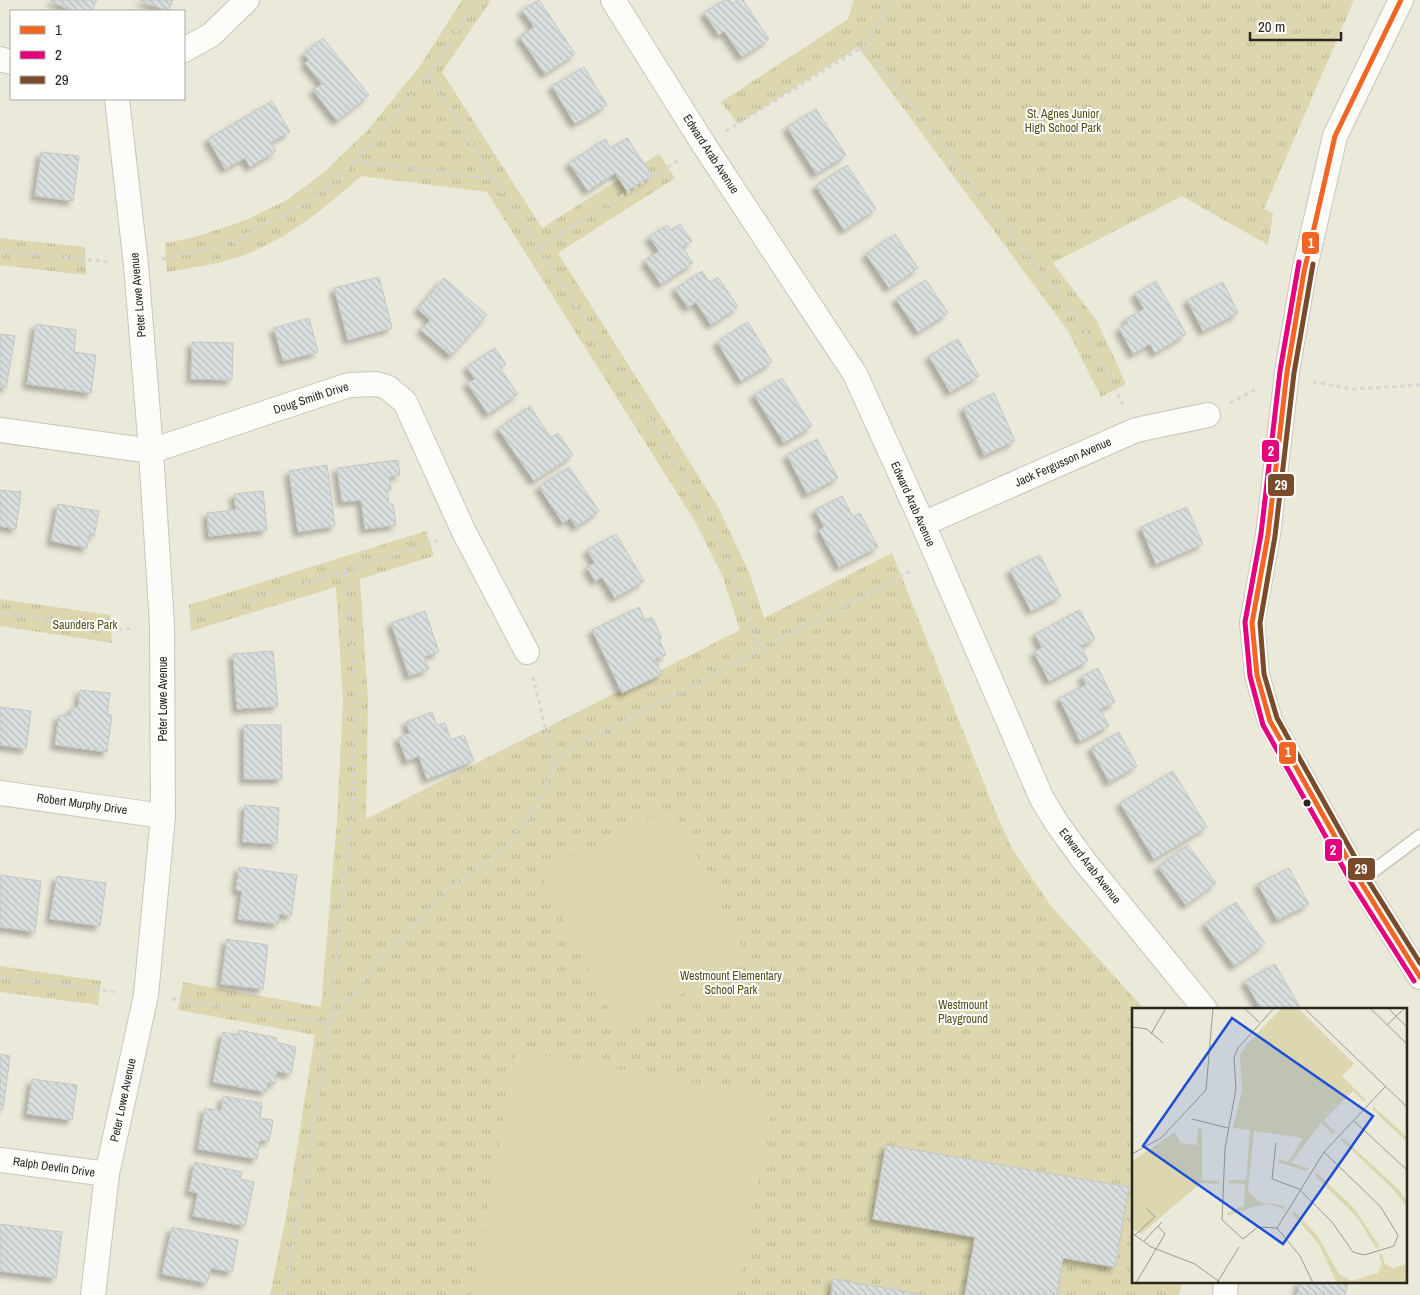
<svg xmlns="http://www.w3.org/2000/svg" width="1420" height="1295" viewBox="0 0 1420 1295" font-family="'Archivo Narrow',sans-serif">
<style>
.grass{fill:url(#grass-tufts)}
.pitch{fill:#dcd7af}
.building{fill:url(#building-back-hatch);stroke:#c4c7c5;filter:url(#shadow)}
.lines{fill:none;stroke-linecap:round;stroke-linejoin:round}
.service-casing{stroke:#c8c6ba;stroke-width:15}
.minor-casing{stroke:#c8c6ba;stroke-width:26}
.path{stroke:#d6d5d1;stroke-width:3;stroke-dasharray:4 4;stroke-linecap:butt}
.service{stroke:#fcfcf9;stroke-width:12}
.minor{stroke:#fcfcf9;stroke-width:24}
.bus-1-casing{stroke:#fff;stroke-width:9}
.bus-2-casing{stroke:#fff;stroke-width:9}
.bus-3-casing{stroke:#fff;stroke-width:9}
.bus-1{stroke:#f26522;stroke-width:5}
.bus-2{stroke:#e5007d;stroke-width:5}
.bus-3{stroke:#7a4b2a;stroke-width:5}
.bus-dot{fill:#29271d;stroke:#fff;stroke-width:2}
.labels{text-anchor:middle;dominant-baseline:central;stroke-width:4;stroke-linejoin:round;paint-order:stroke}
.park-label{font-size:12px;fill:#554d18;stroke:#fff}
.street-label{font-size:12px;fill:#29271d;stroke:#fff}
.inset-road{fill:none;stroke:#9d9b8e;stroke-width:1}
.view{fill:#1d4ed8;fill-opacity:0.15;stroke:#1d4ed8;stroke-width:2.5}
.inset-edge{fill:none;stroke:#29271d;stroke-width:2.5}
.line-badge{stroke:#fff;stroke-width:2}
.badge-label{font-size:14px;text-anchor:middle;font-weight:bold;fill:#fff}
</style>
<defs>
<pattern id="grass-tufts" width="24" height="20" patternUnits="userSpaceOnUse" patternTransform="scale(1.25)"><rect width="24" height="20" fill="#dcd7af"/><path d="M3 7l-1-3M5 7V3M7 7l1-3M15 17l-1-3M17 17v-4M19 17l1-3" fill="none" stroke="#bdb996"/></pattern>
<pattern id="building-back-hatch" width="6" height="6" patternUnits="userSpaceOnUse" patternTransform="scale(1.25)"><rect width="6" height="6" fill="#d9dfde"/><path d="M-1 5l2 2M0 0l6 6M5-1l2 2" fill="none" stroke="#babfbe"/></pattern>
<filter id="shadow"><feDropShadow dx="-4.5" dy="4.5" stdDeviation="2.5" flood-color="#0004"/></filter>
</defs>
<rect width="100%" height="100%" fill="#ebe9da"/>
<g class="grass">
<path d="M462,0H491L442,72L542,228L659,154L675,178L558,253L718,507L749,572L764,618L892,553L997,816L1013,850L1051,906L1144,1009H1134V1281H1182L1179,1295H270L286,1217L315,1035L178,1010L183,982L321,1007L337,820L343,702L336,587L191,631L189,605L426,531L434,556L360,579L368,701L366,819L740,630L722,575L696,523L487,192L361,176C316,216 273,251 213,264C198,267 182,269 167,272L165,243L192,238L246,220L287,200L323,173L367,131L420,66Z"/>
<path d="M854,0H1354L1264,209L1273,213L1268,245L1182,196L1053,263L1097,321L1126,384L1101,397L1068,331L858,47L738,124L721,102L848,19Z"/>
<path d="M0,238L85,247L86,275L0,265Z"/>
<path d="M0,599L110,615L112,643L0,626Z"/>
<path d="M0,966L101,981L98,1005L0,992Z"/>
</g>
<g class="pitch">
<path d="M672,807L749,960L617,1026L540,873Z"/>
<path d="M517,1050L774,1098L737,1295H471Z"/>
</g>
<g class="building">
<path d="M50,0H97L91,11H71Z"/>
<path d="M139,0H173L168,11Z"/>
<path d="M539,0L575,54L545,74L520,37L534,27L522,10Z"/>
<path d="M724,0H730L732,4L738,0H743L769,39L742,57L724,31L719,35L704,13Z"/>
<path d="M323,38L369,95L337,121L313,90L322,84L305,63L309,60L304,54Z"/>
<path d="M584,67L607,105L575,124L552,86Z"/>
<path d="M272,101L290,132L271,142L276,151L250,167L245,158L225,169L208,139Z"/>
<path d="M816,109L846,155L816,174L787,127Z"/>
<path d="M627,138L652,175L627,191L615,173L588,191L569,163L605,139L611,148Z"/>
<path d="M41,152L79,156L73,201L35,196Z"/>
<path d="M847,165L876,209L844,230L816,186Z"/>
<path d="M680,224L692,241L682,247L693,263L661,284L645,261L659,251L649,237L667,225L671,230Z"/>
<path d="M895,234L918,268L889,288L866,254Z"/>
<path d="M702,271L710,283L718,277L738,307L711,325L696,302L688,308L675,289Z"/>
<path d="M379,277L392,328L348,340L334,288Z"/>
<path d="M444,278L487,315L451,356L421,330L430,320L418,309Z"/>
<path d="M926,280L948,313L918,332L896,299Z"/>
<path d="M1156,281L1186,334L1155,353L1150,344L1133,354L1119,328L1128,323L1126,319L1144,309L1135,294Z"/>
<path d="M1223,282L1238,313L1203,331L1187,300Z"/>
<path d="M309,318L318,352L283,361L274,328Z"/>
<path d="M748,322L772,362L741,381L717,342Z"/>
<path d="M36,324L76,330L74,352L96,355L91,393L27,384Z"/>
<path d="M0,334L15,336L6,388L0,387Z"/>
<path d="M958,339L979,376L950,392L929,356Z"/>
<path d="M192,342L233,343L232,380L191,379Z"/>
<path d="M495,348L506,364L500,368L518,394L488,414L467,383L475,379L467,367Z"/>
<path d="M782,378L812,426L784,443L754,395Z"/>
<path d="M994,393L1015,441L984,455L963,408Z"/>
<path d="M530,406L551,438L558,433L573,455L534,481L498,429Z"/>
<path d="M817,439L838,478L807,494L787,455Z"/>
<path d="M398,460L400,475L390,476L391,490H387L389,504H393L396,525L365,529L361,500L342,502L337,468Z"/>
<path d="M327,465L335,526L298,532L289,471Z"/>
<path d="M569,467L599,511L576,527L570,518L563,523L539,487Z"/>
<path d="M0,490L21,492L16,529L0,526Z"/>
<path d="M263,491L267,530L209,536L207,513L236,510L234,494Z"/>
<path d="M842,496L853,517L860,513L878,547L839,567L819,530L824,527L815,510Z"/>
<path d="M58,504L99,511L94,536L89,535L87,548L51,541Z"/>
<path d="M1187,507L1203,544L1156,564L1141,527Z"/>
<path d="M616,534L644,581L615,598L602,577L595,581L587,567L595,563L587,550Z"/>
<path d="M1040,555L1061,596L1031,611L1010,570Z"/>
<path d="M639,607L645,620L652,617L662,638L659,639L666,655L655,659L662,674L622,693L592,630Z"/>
<path d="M1080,610L1095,639L1081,646L1088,661L1049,681L1034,652L1042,648L1035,634Z"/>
<path d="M425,611L439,652L424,657L429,669L409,676L391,623Z"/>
<path d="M273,651L278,706L237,709L233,654Z"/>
<path d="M1098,668L1115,702L1100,709L1109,726L1080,741L1059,698L1086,685L1082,676Z"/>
<path d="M80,690L110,693L107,714L112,715L107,752L55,745L59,715L70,716L72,707L78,708Z"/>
<path d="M0,707L31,711L26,749L0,745Z"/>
<path d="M432,712L437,725L445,723L451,740L464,735L474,761L427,779L419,756L407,761L398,738L410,733L406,722Z"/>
<path d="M244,725H281L282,779H244Z"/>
<path d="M1119,732L1137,766L1109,782L1091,748Z"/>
<path d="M1173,771L1207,827L1154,859L1120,803Z"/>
<path d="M245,805L279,808L277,844L243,842Z"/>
<path d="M1188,845L1216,883L1186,905L1158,867Z"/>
<path d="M239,867L297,875L291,916L279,914L278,924L238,919L242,891L236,890Z"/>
<path d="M1289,868L1309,904L1277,920L1258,884Z"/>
<path d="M0,875L41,881L35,932L0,927Z"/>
<path d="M57,876L106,883L100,926L50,919Z"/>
<path d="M1236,902L1265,944L1234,966L1205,924Z"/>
<path d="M227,939L268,945L263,989L221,984Z"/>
<path d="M1275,964L1301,1009H1261L1245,981Z"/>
<path d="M239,1030L277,1038L276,1042L296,1047L291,1074L277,1071L275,1084L268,1082L266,1092L213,1082L223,1032L238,1035Z"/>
<path d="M0,1054L10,1056L3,1109H0Z"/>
<path d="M32,1079L77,1085L72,1120L27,1114Z"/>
<path d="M223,1096L262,1103L260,1118L273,1120L269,1141L260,1140L257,1159L198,1149L205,1108L221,1111Z"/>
<path d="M886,1145L1129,1187L1115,1267L1063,1258L1057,1295H965L975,1237L873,1219Z"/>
<path d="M195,1162L242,1172L240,1179L254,1182L245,1226L193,1216L198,1193L189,1191Z"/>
<path d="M0,1224L62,1232L56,1278L0,1271Z"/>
<path d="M172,1227L238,1240L232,1272L211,1268L207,1283L162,1274Z"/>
<path d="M833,1279L925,1295H831Z"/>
<path d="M1300,1281H1348L1345,1295H1297Z"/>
</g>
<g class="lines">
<defs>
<path id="service" d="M1360,881L1420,836"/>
<g id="minor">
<path d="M613,0L704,145L855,374L923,524L1042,799L1058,825L1085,862L1205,1009"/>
<path d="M1401,0L1335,136L1304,272L1287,372L1268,535L1252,623L1257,675L1270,721L1360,881L1420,977"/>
<path d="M184,50L211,35L247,0"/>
<path d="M0,59L11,62"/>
<path d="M0,430L151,451L349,385L376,384L387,387L405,402L464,532L527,652"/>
<path d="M923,524L1136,430L1208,415"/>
<path d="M0,793L163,816"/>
<path d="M0,1160L107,1174"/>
<path d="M93,1295L107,1174L146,995L163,816L162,625L151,451L136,265L117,99"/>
<path d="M1225,1295L1226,1281"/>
</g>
</defs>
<use href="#service" class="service-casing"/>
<use href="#minor" class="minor-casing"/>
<g class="path">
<path d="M864,46L1082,325L1124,407"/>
<path d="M428,75L450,108L494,180L643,408L722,545L755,635L758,650"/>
<path d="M726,131L864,46L893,0"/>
<path d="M356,161L493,180"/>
<path d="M539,248L681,159"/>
<path d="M0,251L109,262"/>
<path d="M162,259L234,242L319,195L356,161L428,75L477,0"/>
<path d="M1313,382L1354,389L1420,385"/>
<path d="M1230,403L1258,388"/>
<path d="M0,612L113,630L135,628"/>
<path d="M190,617L345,571L439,540"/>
<path d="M533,677L554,765"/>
<path d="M0,977L118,992"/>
<path d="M172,999L330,1023L353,803L356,692L345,571"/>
<path d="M285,1295L330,1023L382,957L448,889L500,852L537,807L554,765L574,747L913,570"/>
</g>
<use href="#service" class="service"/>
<use href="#minor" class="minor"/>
<defs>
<path id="bus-1" d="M1401,0L1335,136L1304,272L1287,372L1268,535L1252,623L1257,675L1270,721L1360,881L1420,977"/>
<path id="bus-2" d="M1299,262L1280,371L1261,534L1245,622L1250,676L1263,725L1353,885L1414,981"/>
<path id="bus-3" d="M1313,264L1294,373L1275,536L1260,623L1264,674L1277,718L1366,877L1420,963"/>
</defs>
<use href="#bus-1" class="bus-1-casing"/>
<use href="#bus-2" class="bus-2-casing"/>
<use href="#bus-3" class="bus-3-casing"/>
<use href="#bus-1" class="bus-1"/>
<use href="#bus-2" class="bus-2"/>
<use href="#bus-3" class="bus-3"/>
</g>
<circle class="bus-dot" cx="1307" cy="803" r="4.5"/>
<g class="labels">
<g class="park-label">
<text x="1063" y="114">St. Agnes Junior<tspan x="1063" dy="14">High School Park</tspan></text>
<text x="85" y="625">Saunders Park</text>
<text x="731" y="976">Westmount Elementary<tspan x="731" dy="14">School Park</tspan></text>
<text x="963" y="1005">Westmount<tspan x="963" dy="14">Playground</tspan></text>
</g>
<g class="street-label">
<text transform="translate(711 154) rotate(57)">Edward Arab Avenue</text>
<text transform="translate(138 295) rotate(-95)">Peter Lowe Avenue</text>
<text transform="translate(311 398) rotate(-18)">Doug Smith Drive</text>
<text transform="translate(1063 462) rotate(-24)">Jack Fergusson Avenue</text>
<text transform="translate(913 504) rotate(66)">Edward Arab Avenue</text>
<text transform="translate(163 699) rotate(-90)">Peter Lowe Avenue</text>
<text transform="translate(82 804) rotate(8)">Robert Murphy Drive</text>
<text transform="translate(1090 866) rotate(52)">Edward Arab Avenue</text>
<text transform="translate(123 1100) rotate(-78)">Peter Lowe Avenue</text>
<text transform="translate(54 1167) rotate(8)">Ralph Devlin Drive</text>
</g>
</g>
<g transform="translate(1132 1008)">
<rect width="275" height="275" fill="#ebe9da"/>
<path d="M150,0H166L222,56L210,68L234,92L232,94L221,83L192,112L203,124L201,126L189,115L159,155L176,160L174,163L146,154L147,151L156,154L171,130L122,123L116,183L128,194L153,198L152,201L137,196L124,198L95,208V205L112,198L113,176L97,175V172H114L118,122L101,120L110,82L108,47L115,36ZM242,99L275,129V134L240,101ZM66,120L70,121V172L87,173V176L69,175L9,226L0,220V153L43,124L48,135L65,137ZM211,130L266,181L275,193V199L261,181L209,132ZM185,165L222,200L248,239L244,240L225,209L183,168ZM162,203L185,227L207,266L219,273L246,265L250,256L247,247L250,246L253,256L261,260L275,256V275H205L187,236L160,206Z" fill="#dcd7af"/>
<path d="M195,30L217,53L173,96L151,74ZM144,89L161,92L158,112L141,110Z" fill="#dcd7af"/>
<path class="inset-road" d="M112,0L127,14M142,0L106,40L102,50L104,81L93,140L90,212L111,231L126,219L145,220L168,248L181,275M172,0L275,99M238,0L275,36M256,0L275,19M255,17L273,0M0,19L15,21L31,35M19,26L34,0M60,111L96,120M222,113L275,162M144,135L140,171L167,181L200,214L221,244L232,247L262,238L266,227L248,198L192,144M0,146L29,130L74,82L81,0M145,220L192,144L253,79M0,225L19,239L63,256L89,275M3,227L23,209L14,200M11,234L30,214M4,275L33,226L26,218M85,275L107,239"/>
<path class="view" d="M100,10L241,108L151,236L11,138Z"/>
<rect width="275" height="275" class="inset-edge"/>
</g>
<g class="line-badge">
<rect x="1301" y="231" width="19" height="24" rx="5" fill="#f26522"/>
<rect x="1261" y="439" width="19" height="24" rx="5" fill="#e5007d"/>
<rect x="1267" y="473" width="28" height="24" rx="5" fill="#7a4b2a"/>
<rect x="1278" y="741" width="19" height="24" rx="5" fill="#f26522"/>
<rect x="1324" y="838" width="19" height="24" rx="5" fill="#e5007d"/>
<rect x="1347" y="857" width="29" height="24" rx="5" fill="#7a4b2a"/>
</g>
<g class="badge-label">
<text x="1311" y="248">1</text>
<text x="1271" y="456">2</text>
<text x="1281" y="490">29</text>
<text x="1288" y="757">1</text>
<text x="1333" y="855">2</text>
<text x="1361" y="874">29</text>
</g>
<rect x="10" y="10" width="175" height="90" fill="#ffffff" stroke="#a9a9a5"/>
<rect x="20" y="26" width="25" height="8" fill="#f26522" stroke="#a9a9a5"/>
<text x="55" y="35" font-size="15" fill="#29271d">1</text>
<rect x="20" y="51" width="25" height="8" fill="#e5007d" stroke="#a9a9a5"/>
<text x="55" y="60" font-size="15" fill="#29271d">2</text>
<rect x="20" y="76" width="25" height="8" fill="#7a4b2a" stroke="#a9a9a5"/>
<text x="55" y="85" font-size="15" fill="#29271d">29</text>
<path d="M1250 32v8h91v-8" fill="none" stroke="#29271d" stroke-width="2.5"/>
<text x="1258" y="32" font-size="15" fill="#29271d" stroke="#ffffff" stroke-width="4" paint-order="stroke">20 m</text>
</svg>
